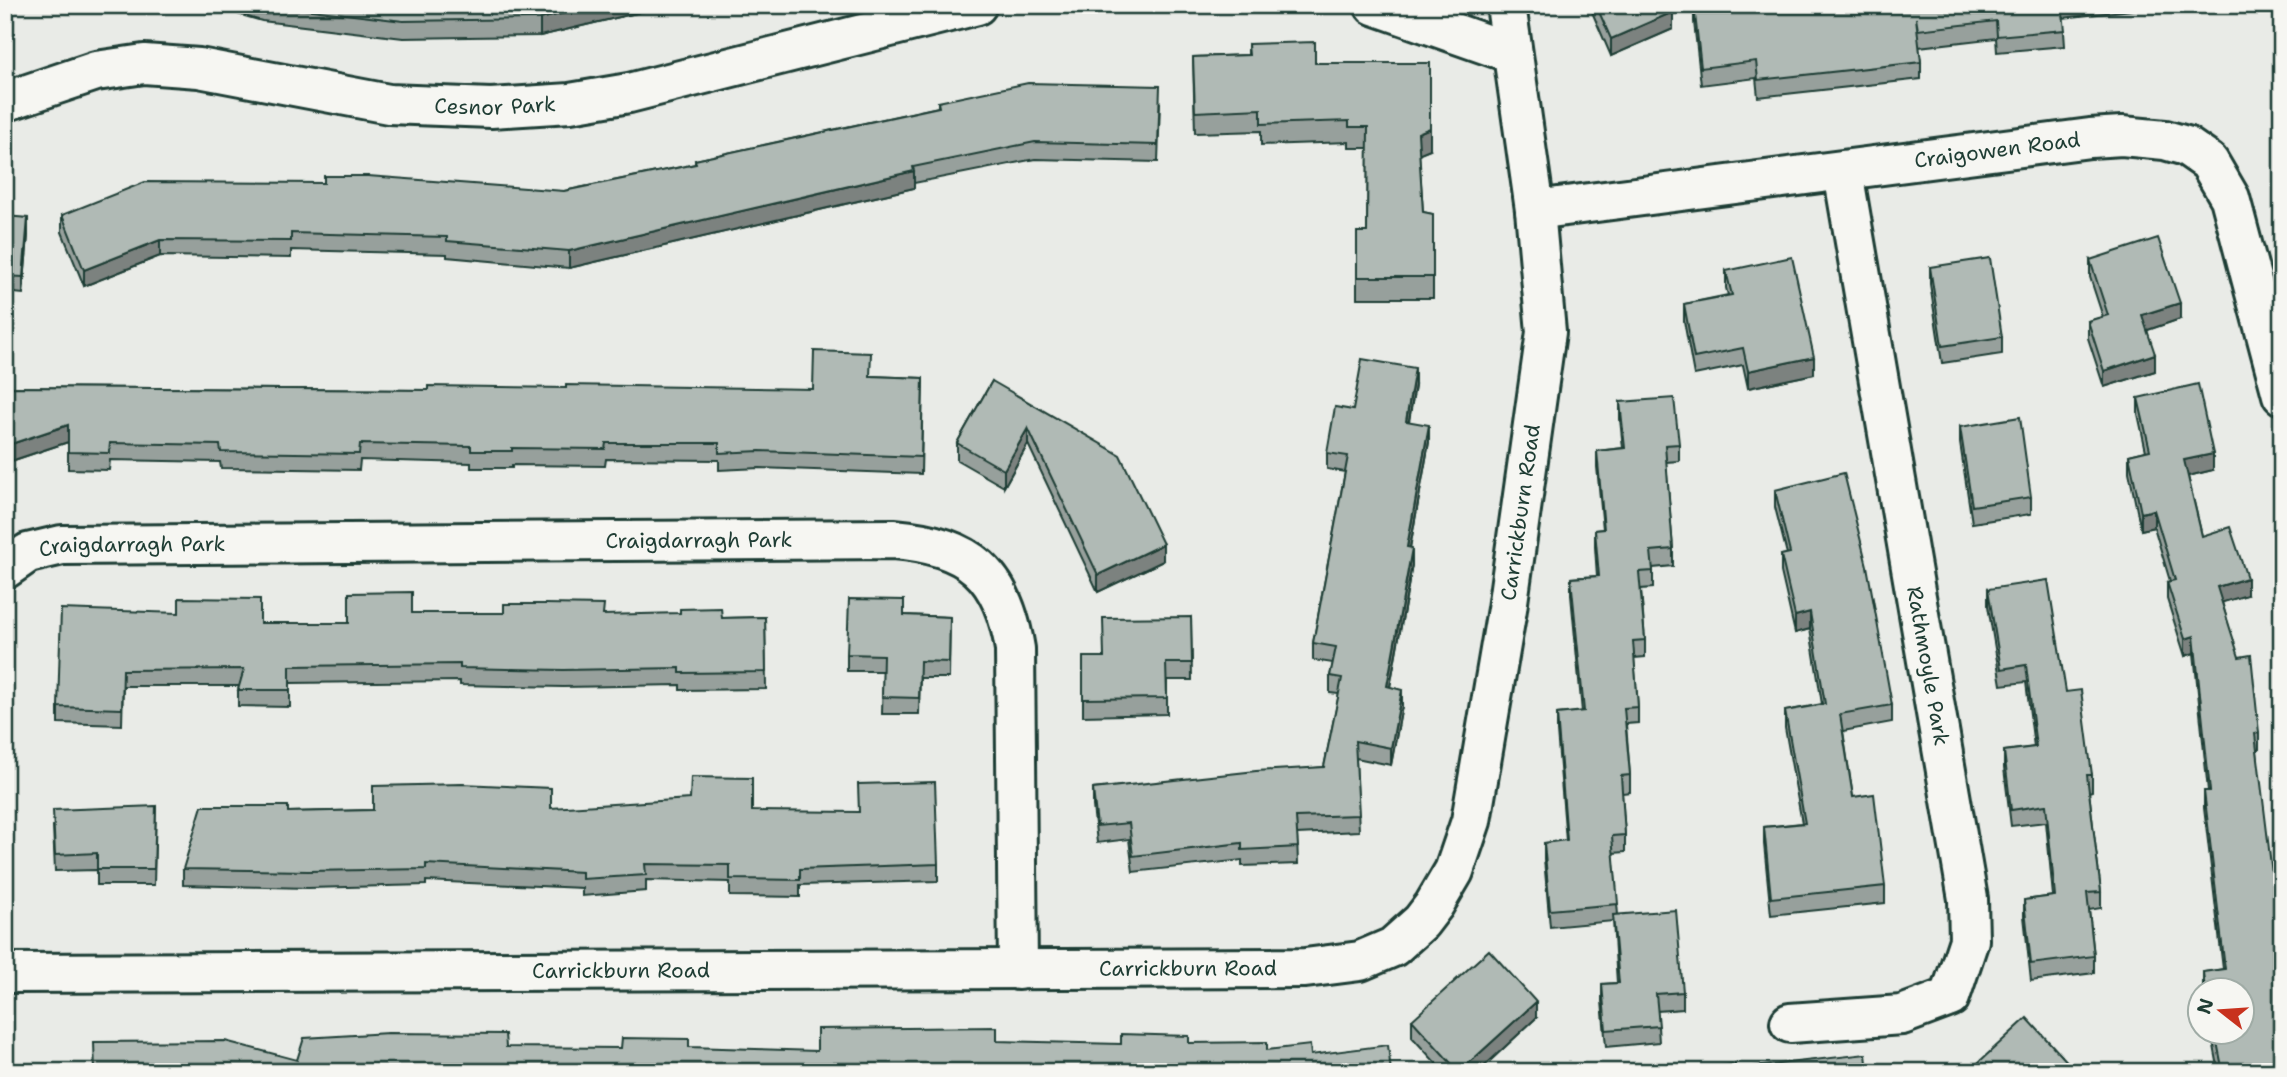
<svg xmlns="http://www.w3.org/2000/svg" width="2287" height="1077" viewBox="0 0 2287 1077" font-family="'Shantell Sans',sans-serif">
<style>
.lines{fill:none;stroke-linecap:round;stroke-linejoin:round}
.minor-casing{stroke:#1f3d34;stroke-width:44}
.minor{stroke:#f6f6f2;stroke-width:38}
.wall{fill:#97a09c;stroke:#1f3d34;stroke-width:2}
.shaded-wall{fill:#7b827f;stroke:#1f3d34;stroke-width:2}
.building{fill:#b0bab5;stroke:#1f3d34;stroke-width:2}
.labels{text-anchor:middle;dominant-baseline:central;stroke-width:7;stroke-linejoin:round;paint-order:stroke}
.street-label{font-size:21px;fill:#1f3d34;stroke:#f6f6f2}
</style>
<rect width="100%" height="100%" fill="#e9ebe7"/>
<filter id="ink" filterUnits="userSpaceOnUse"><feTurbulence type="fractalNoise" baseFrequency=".0143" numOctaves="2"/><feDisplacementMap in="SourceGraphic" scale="14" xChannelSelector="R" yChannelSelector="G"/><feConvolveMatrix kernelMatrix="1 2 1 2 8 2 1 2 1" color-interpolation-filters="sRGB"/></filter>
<g filter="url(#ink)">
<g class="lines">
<defs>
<g id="minor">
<path d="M1374,5L1511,53"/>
<path id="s1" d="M10,100L96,71L144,64L199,68L389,104L491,108L570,103L629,93L977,5"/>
<path id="s2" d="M1535,210L2090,138L2122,136L2165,140L2186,146L2209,162L2230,198L2282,395"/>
<path id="s3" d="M5,569L28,553L62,545L894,539C969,545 1003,573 1015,649L1018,970"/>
<path id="s4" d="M5,973L1305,968L1360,961L1393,947L1421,922L1434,905L1454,871L1471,821L1507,609L1546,332L1535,210L1506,5"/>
<path d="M1790,1023L1902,1015L1950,997L1969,940L1968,899L1843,172"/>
</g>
</defs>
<use href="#minor" class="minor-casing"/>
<use href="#minor" class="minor"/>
</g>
<g class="wall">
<path d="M206,5H645V11L540,36L403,38L262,21Z"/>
<path d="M1589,5H1670L1673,29L1611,56Z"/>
<path d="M1694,5L1749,12L1811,10L1853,5H2175L2063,18L2065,46L1997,52L1996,38L1919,47L1921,62V79L1758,97L1756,78L1701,85L1694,22Z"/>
<path d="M1248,44L1315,63L1430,149L1419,153L1423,212L1433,214V298H1357V232H1367L1368,148H1349V142L1261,145V131L1195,133L1193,57L1248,55Z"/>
<path d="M938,102L1160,103L1158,162L1035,159L914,183V188L569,268L447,257V254L291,250V258L160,256L84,286L62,232V215L564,191L695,164V160L938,107Z"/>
<path d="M5,216L28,235L23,294L5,292Z"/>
<path d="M2090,260L2180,319L2147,330L2155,371L2104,387L2088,338V321L2103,317L2090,277Z"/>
<path d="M1930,267L2002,337V354L1942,363L1930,284Z"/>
<path d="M1726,271L1814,374L1748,388L1743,365L1694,375L1684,321V304L1728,295L1726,288Z"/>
<path d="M870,376L923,378L921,474L760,468L719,470V460L606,459L605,466L512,465V468H471V463L360,460L359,470L221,468L220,462L110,460L109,470L68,469V442L5,463V387L428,390L813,389Z"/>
<path d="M992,381L1163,561L1098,592L1028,444L1004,487L957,460V443Z"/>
<path d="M1415,385L1409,421L1429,442L1410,548L1412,565L1390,687L1402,706L1391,765L1356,758L1359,831L1297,834L1298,864L1242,866V860L1133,872L1129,839L1097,843L1093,806V789L1324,767L1339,694L1330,693V676L1333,663L1313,660V643L1345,472L1327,469V453L1353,410Z"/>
<path d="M2138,398L2213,470L2188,476L2202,536L2247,595L2222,602L2259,733V750H2257L2282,1072H2219L2212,1035L2209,1036L2208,1032H2242V990H2203V972L2223,969L2204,808V791H2208L2194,653L2185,656L2167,599V582L2170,581L2154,527L2141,530L2129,472V455L2146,451L2138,414Z"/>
<path d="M1620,402L1679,444V461L1666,462L1673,549V566L1653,568V588L1641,589L1645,640V657L1634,658L1638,707V723L1626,724L1630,775V792L1622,793L1625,835V852L1613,853L1618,915L1683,992V1009L1657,1011L1659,1042L1606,1047L1602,1001V984L1617,983L1613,921L1550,927L1544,859V843L1566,841L1557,731V714L1582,712L1571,595V578L1597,576L1595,547V530L1603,529L1597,467V451L1623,448L1620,419Z"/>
<path d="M1960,427L2031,497V514L1972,523L1960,443Z"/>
<path d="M1775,490L1892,705V722L1843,731L1853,797L1885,886V903L1771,915L1764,844V827L1802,823L1785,728V711L1822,704L1810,629L1795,633L1781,572V555L1787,554L1775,507Z"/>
<path d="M1988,589L2066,692L2092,775V791L2089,792L2101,892V908L2089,910L2094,956V973L2031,981L2024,916V900L2053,896L2046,822L2011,826L2004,768V751L2034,747L2026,682L2001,685L1988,606Z"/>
<path d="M179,613L260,623H349L412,613L604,615L722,618L765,617L766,689L680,690V685L563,687L460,685V681L290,683V707L238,706V690L239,686H123L122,725L58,723V707Z"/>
<path d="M904,615L950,617L949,678H920L919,714H882L883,671H847V654Z"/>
<path d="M1191,617L1192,680H1167V714L1083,716V657H1103Z"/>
<path d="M373,786L551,808L752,811L938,864V881L800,885V897L730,896V882L646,880V891L582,896V888L426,881V885L308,888L183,885V869L288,812L373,810Z"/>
<path d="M156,806L154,885H97V870L55,871L53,826Z"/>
<path d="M1536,1018L1478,1072H1444L1412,1037V1020Z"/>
</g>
<g class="shaded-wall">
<path d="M597,5H645V11L540,36V19Z"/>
<path d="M1673,12V29L1611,56V39Z"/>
<path d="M1430,128V149L1418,154V133Z"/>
<path d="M914,171V188L569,268V251Z"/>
<path d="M28,218V235L23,294V277Z"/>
<path d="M160,240V256L84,286V270Z"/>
<path d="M2180,303V319L2142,332V315Z"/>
<path d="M2155,354V371L2104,387V371Z"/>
<path d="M1814,357V374L1748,388V371Z"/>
<path d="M1415,368V385L1406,438V421Z"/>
<path d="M68,425V442L5,463V446Z"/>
<path d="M1429,425V442L1407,564V547Z"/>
<path d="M1028,428V444L1004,487V470Z"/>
<path d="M2213,454V470L2184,477V460Z"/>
<path d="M2154,510V527L2141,530V513Z"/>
<path d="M1163,544V561L1098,592V575Z"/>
<path d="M1412,548V565L1387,703V686Z"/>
<path d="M2247,578V595L2217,604V587Z"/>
<path d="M1810,612V629L1795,633V616Z"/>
<path d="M2194,636V653L2185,656V639Z"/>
<path d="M1402,690V706L1391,765V748Z"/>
<path d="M1536,1002V1018L1478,1072H1459Z"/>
</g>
<g class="building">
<path d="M270,5H597L540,19L403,21Z"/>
<path d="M1596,5H1670L1673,12L1611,39Z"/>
<path d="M1694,5H1749V12L1807,5H1811V10L1853,5H2062L2065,30L1997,36L1996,21L1918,30L1916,18L1921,62L1758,80L1756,61L1701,68Z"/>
<path d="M1315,42V63H1430V128L1418,133L1423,212L1433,214V277H1357V232H1367L1368,127H1349V121L1261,124V109L1195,112L1193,57L1249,55L1248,44Z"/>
<path d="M1028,83L1160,86L1158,145L1035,142L913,167L914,171L569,251L447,241V237L291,233V241L160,240L84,270L62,215L145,182L324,183V176H368L564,191L696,164L695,160L939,107L938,102Z"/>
<path d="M5,216L28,218L23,277L5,276Z"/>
<path d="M2158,238L2180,303L2142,315L2155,354L2104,371L2088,321L2108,315L2090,260Z"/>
<path d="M1792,257L1814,357L1748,371L1743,348L1694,358L1684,304L1732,295L1726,271Z"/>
<path d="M1990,258L2002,337L1942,346L1930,267Z"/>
<path d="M814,351L871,353L870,376L923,378L921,457L760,451L719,453V443H606L605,449L512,448V451H471V446L360,444L359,454L221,452L220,445L110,443L109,453L68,452V425L5,446V387L428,390V386L566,388V385L813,389Z"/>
<path d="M1362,359L1415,368L1406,421L1429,425L1407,547L1412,548L1387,686L1402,690L1391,748L1355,741L1359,815L1296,817L1298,847L1242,850V843L1133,856L1129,823L1097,826L1093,789L1256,771L1324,767L1342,678L1330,676L1336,647L1313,643L1348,456L1327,453L1335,407L1353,410Z"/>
<path d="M992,381L1120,455L1163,544L1098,575L1028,428L1004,470L957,443Z"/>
<path d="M2198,384L2213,454L2184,460L2202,536L2230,527L2247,578L2217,587L2239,657L2251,655L2259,733L2255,734L2282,956V1072H2223L2215,1032H2242V990H2205L2203,972L2225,969L2204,791H2210L2194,636L2185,639L2167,582L2175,580L2154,510L2141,513L2129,455L2150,450L2138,398Z"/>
<path d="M1674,398L1679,444L1665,445L1673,549L1651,551L1653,571L1639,572L1645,640L1633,641L1638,707L1624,708L1630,775L1621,776L1625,835L1612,836L1618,904L1550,910L1544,843L1567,840L1557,714L1584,711L1571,578L1599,576L1595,530L1604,529L1597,451L1625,448L1620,402Z"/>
<path d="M2020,417L2031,497L1972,506L1960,427Z"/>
<path d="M1844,473L1867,566L1892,705L1840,714L1853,797L1874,794L1885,886L1771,898L1764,827L1805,823L1785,711L1825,704L1810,612L1795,616L1781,555L1790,553L1775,490Z"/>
<path d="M2048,580L2066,692L2081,690L2092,775H2087L2101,892L2087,893L2094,956L2031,964L2024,900L2055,896L2046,805L2011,810L2004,751L2036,747L2026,665L2001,669L1988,589Z"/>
<path d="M412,592V613H504V604H545L604,605L603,615L680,613V609L721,608L722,618L765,617L766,672L680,673V668L563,670L460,668V664L290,666V690H238L244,669L123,670L122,709L58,707L61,609L179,613V598L260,599V623H349V593Z"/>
<path d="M849,599L904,600V615L950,617L949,662L920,661L919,698L882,697L883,655L847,654Z"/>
<path d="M1191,617L1192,663H1166L1167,698L1083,699V657H1104L1103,618Z"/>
<path d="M691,777L752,778V811L859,812L858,784L935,782L938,864L800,869V880L730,879V865L645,864L646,875L582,879V872L426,864V869L308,871L183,869L202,806H288V812L373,810V786L462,784L551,788V808L690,799Z"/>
<path d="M156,806L154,869H97V853L55,855L53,810Z"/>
<path d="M1676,910L1683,992L1656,994L1659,1026L1606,1030L1602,984L1619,983L1613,915Z"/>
<path d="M1489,950L1536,1002L1459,1072L1412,1020Z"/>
<path d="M2027,1018L2072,1067L2066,1072H1968Z"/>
<path d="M997,1027V1041L1121,1044V1034L1189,1036V1043L1267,1042V1050L1310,1045L1311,1055L1388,1045L1391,1072H95L94,1042L225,1041L297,1060L304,1038L388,1033L505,1034L506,1047L621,1048L622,1038L689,1039V1047L817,1051V1029Z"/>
<rect x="5" y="1051" width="7" height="21"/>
<path d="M1866,1054L1868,1072H1673L1735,1064V1069Z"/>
</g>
</g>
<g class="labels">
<g class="street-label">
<text stroke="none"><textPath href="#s1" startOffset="494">Cesnor Park</textPath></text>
<text stroke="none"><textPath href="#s2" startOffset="466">Craigowen Road</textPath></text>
<text stroke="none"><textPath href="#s4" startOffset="1855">Carrickburn Road</textPath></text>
<text stroke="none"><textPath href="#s3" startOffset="700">Craigdarragh Park</textPath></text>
<text stroke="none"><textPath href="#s3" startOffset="133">Craigdarragh Park</textPath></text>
<text transform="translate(1928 666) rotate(80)">Rathmoyle Park</text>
<text stroke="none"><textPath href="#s4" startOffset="1183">Carrickburn Road</textPath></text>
<text stroke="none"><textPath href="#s4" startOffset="616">Carrickburn Road</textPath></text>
</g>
</g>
<rect width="2287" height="1077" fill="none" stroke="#f6f6f2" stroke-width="28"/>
<rect x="14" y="14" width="2259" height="1049" fill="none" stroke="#1f3d34" stroke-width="2.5" filter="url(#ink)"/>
<g transform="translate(2221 1011) rotate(287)"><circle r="33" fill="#f6f6f2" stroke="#a0aca6" stroke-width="2"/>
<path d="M0-5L12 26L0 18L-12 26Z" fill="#c8321e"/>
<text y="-10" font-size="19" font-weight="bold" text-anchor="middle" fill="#1f3d34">N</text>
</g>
</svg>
